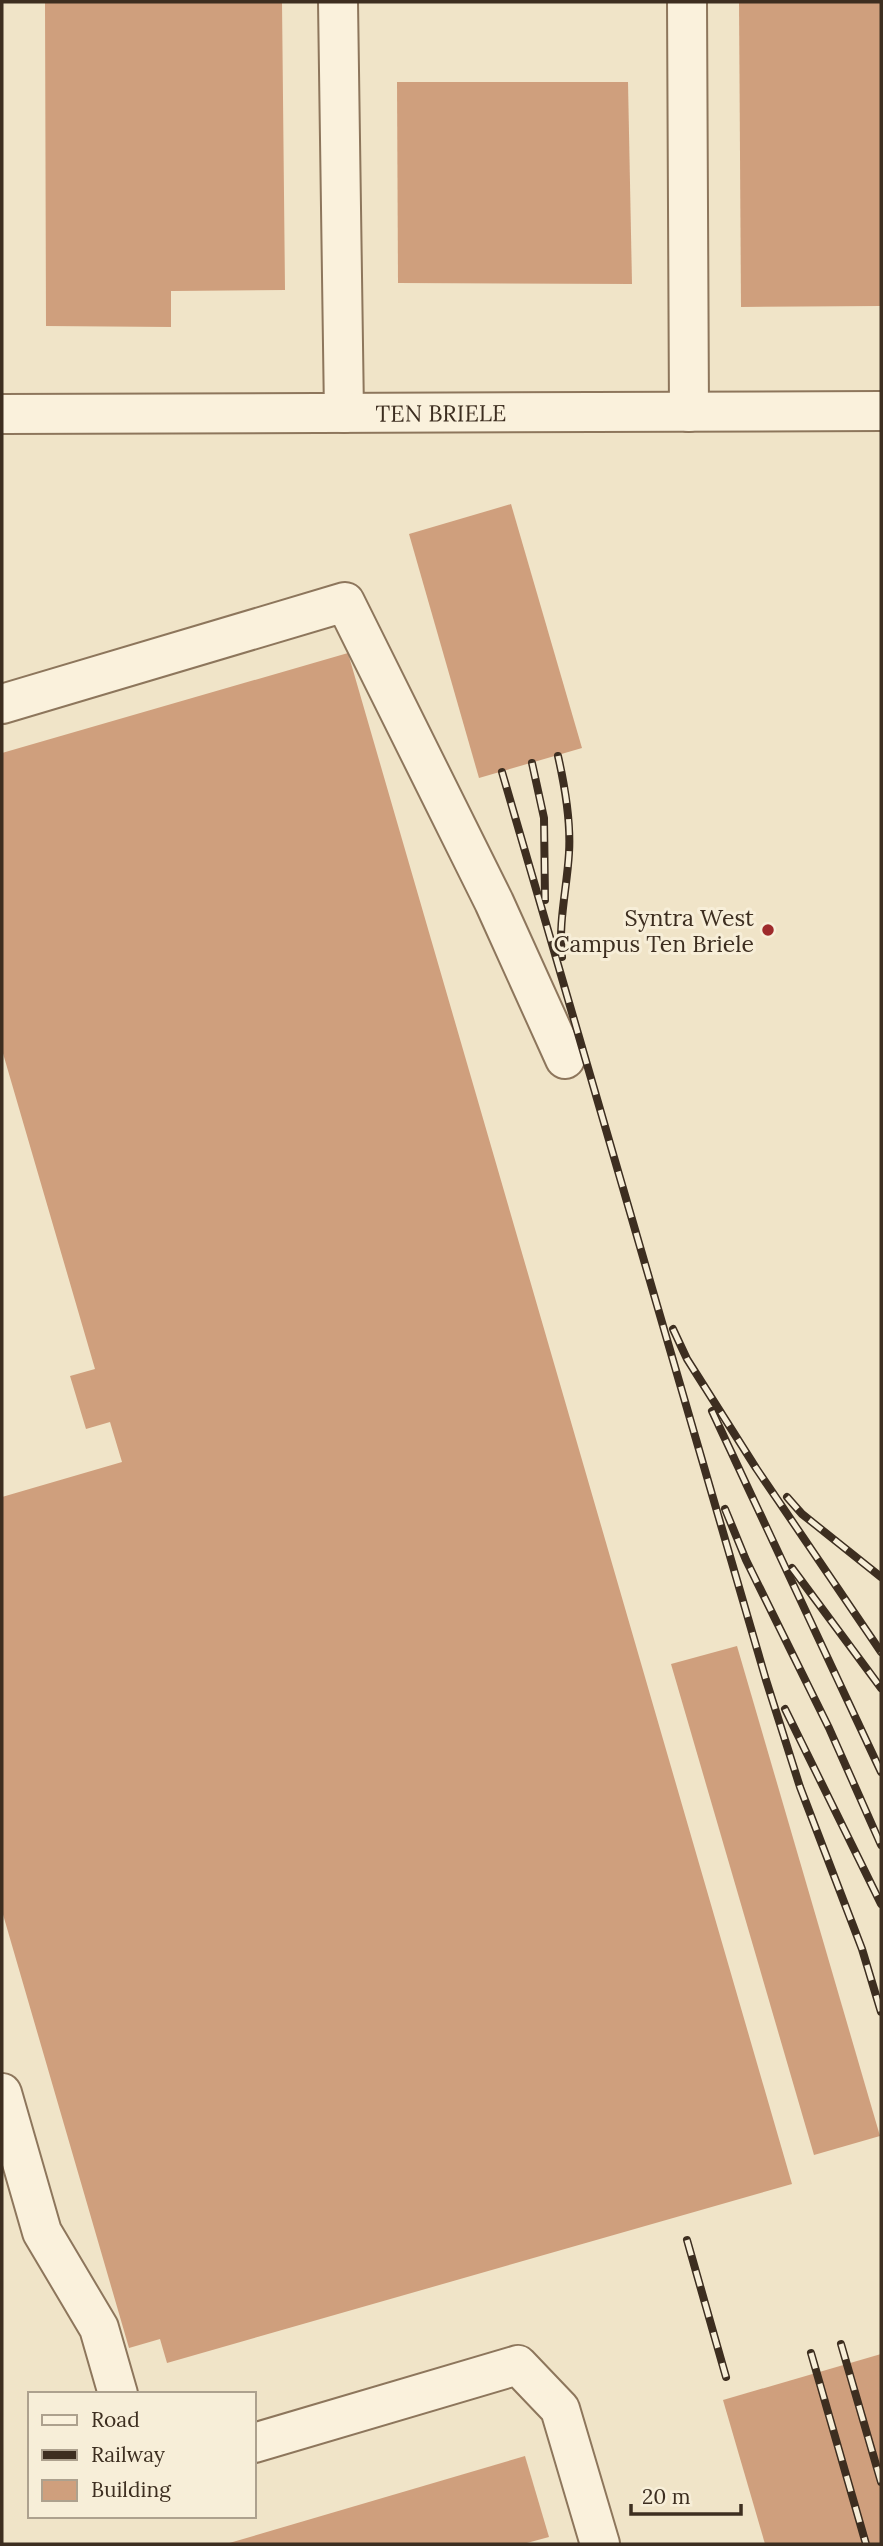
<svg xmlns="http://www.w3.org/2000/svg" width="883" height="2546" viewBox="0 0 883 2546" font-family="Lora,serif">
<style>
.building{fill:#cf9f7d}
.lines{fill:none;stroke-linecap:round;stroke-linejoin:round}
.minor-casing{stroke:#8d765c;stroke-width:42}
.minor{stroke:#faf1dc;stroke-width:38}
.rail-casing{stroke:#3d2e20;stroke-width:8}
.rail{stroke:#f7eed8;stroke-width:5;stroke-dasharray:16;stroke-linecap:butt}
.poi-dot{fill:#9e2a2b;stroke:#f7eed8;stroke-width:2.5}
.labels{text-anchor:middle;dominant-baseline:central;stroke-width:6;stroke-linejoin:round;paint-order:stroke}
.street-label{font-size:23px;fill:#3d2e20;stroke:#f7eed8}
.poi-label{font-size:23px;fill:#3d2e20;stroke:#f7eed8;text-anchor:end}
</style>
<rect width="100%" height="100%" fill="#f0e4c8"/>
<g class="building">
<path d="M45,2H282L285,290L171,291V327L46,326Z"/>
<path d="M739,2H881V306L741,307Z"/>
<path d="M397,82H628L632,284L398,283Z"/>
<path d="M511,504L582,748L479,778L409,534Z"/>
<path d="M348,653L792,2184L167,2363L160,2339L129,2348L2,1911V1497L122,1462L110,1422L86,1429L70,1376L95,1369L2,1050V753Z"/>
<path d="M737,1646L880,2136L814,2155L671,1664Z"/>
<path d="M881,2354V2544H765L723,2400Z"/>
<path d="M525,2456L549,2537L523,2544H226Z"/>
</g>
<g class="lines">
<defs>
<g id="minor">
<path d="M338,2L344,413"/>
<path d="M687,2L689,412"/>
<path id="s1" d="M2,414L881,411"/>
<path d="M2,704L345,602L494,902L565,1059"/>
<path d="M2,2093L42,2232L99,2328L118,2394"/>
<path d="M254,2443L518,2365L560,2409L600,2544"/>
</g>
</defs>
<use href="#minor" class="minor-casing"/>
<use href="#minor" class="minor"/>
<defs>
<g id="rail">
<path d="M558,756C565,787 571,821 569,853C567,888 558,923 562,957"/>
<path d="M532,763L544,818L545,900"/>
<path d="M502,772L766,1680L800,1787L862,1949L881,2012"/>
<path d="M673,1329L687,1359L756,1468L881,1652"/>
<path d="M712,1411L881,1772"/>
<path d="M787,1497L802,1514L881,1577"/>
<path d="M725,1509L746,1560L829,1728L881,1845"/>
<path d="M792,1568L881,1688"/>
<path d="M785,1709L881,1904"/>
<path d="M687,2240L726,2377"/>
<path d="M841,2344L881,2482"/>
<path d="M811,2353L866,2544"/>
</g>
</defs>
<use href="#rail" class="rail-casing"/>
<use href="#rail" class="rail"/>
</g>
<circle class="poi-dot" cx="768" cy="930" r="7"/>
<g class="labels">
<g class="street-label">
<text stroke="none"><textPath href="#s1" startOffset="439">TEN BRIELE</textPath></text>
</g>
<g class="poi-label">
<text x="754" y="917">Syntra West<tspan x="754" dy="26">Campus Ten Briele</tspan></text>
</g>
</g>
<rect width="883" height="2546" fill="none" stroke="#3d2e20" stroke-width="7"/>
<rect x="28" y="2392" width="228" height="126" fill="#f7eed8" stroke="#ada18e" stroke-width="2"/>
<rect x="42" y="2415" width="35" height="10" fill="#faf1dc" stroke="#ada18e" stroke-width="2"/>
<text x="91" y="2427" font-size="21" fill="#3d2e20">Road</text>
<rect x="42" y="2450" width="35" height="10" fill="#3d2e20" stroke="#ada18e" stroke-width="2"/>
<text x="91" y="2462" font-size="21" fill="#3d2e20">Railway</text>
<rect x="42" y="2480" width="35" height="21" fill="#cf9f7d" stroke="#ada18e" stroke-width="2"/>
<text x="91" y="2497" font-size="21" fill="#3d2e20">Building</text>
<path d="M631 2504v10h110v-10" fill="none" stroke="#3d2e20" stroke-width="3.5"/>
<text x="642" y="2504" font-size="21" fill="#3d2e20" stroke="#f7eed8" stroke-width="5" paint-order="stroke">20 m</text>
</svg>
